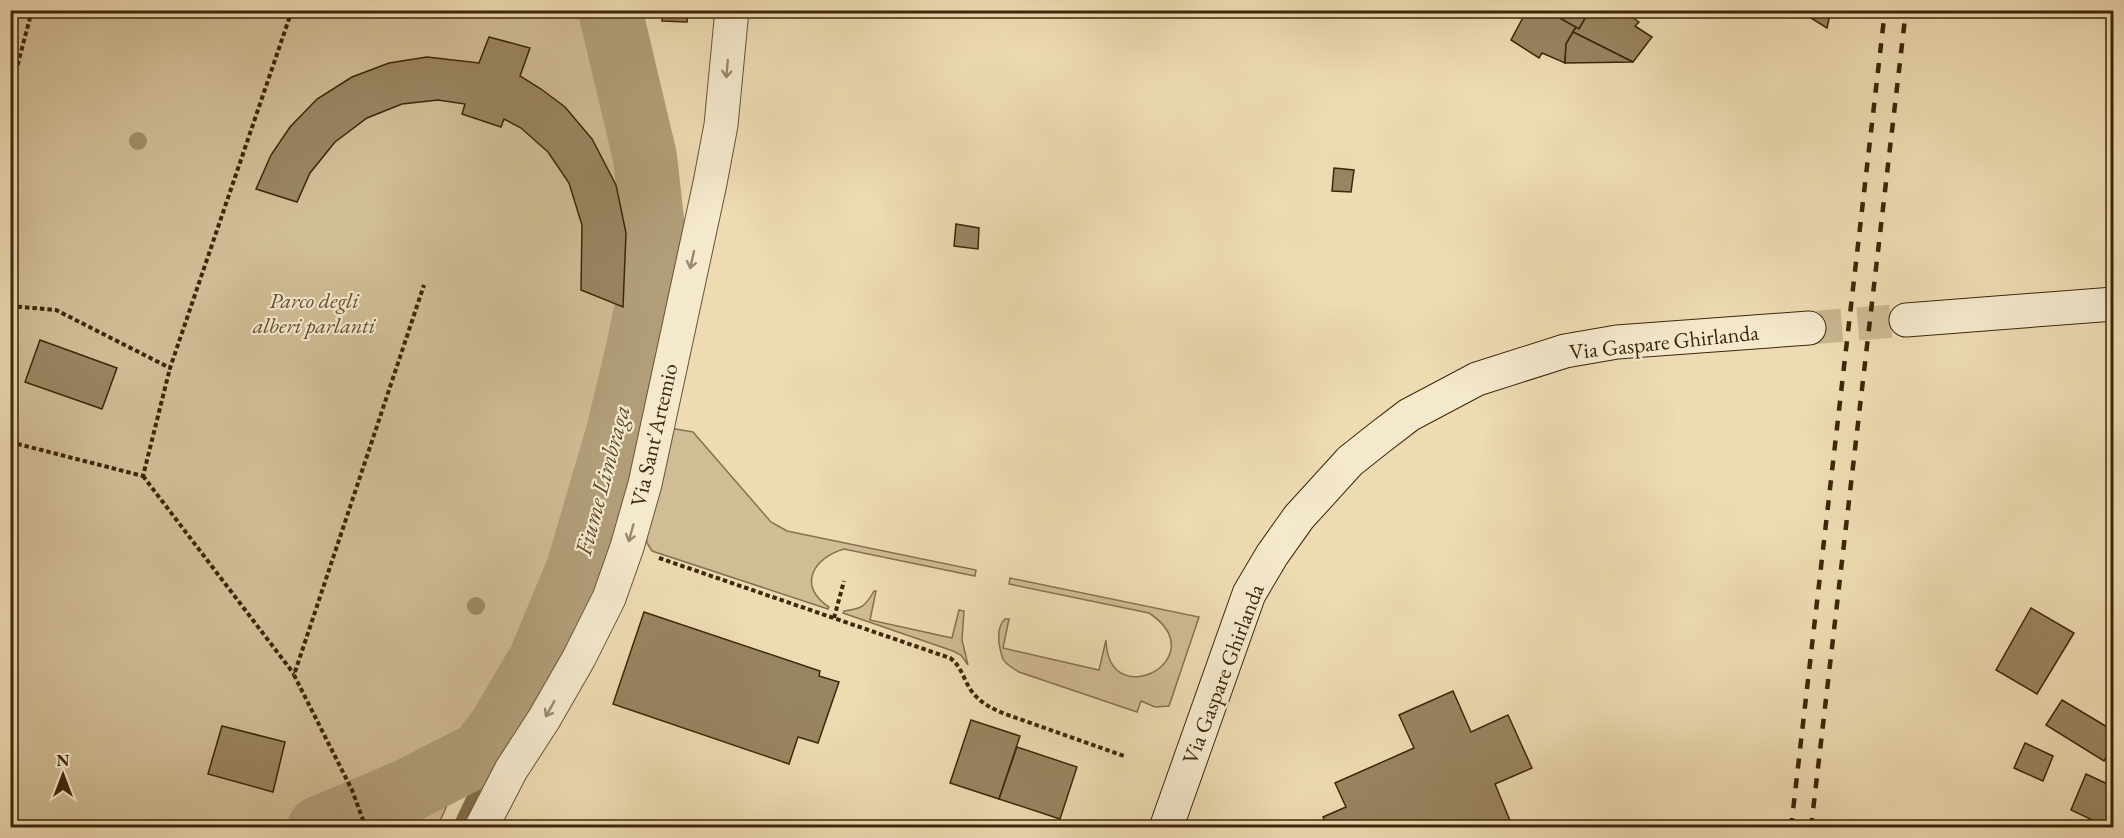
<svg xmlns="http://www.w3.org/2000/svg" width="2124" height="838" viewBox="0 0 2124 838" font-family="'EB Garamond',serif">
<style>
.green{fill:#d0bc95;stroke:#867250;stroke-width:1.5}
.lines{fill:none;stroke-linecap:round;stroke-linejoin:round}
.stream{stroke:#826e4d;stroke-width:10}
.river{stroke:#b19e79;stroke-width:64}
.building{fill:#998561;stroke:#3c270a;stroke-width:1.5}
.secondary-tunnel{stroke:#cab790;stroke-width:33;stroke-dasharray:33 16;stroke-linecap:butt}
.street-casing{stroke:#685434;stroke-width:35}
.secondary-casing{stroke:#3c270a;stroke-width:35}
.path{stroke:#3c270a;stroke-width:4;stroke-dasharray:4.5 3;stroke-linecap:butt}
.street{stroke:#f4e8cd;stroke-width:33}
.secondary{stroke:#f4e8cd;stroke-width:33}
.rail{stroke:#3c270a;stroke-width:4.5;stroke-dasharray:10 10;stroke-linecap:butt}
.tree{fill:#a08c69}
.oneway{stroke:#98886c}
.labels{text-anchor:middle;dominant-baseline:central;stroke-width:4.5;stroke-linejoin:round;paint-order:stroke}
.park-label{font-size:22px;font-style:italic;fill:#614c2d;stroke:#f4e8cd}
.street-label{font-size:22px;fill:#3c270a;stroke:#f4e8cd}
.water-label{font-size:24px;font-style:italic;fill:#5f4b2b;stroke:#f4e8cd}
</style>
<rect width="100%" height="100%" fill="#eedbb2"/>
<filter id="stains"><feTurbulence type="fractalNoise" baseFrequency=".00333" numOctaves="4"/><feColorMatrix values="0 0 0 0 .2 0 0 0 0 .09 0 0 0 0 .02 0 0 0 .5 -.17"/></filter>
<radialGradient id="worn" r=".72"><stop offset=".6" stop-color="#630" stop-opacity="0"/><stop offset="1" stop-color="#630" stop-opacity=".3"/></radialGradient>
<g class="green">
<path d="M10,11H598L628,133L640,214L642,269L554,581L509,674L465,746L455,788L437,827H11Z"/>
<path d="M670,428L693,432L771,522L787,531L976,570L975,576L844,549C813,558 797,586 829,607L828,609L652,551L647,543L646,534Z"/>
<path d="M1010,578L1199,617L1169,706L1155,707L1141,701L1137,712L1019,672C1013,668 1006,665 1003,659C999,648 995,628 1005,619H1009L1003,648L1099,670L1106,640C1108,716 1217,658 1149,613L1009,584Z"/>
<path d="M874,591H876L870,620L952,638L959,610L964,611L962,640L968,665L961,655L953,651L843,613L844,611C861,609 865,607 874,591Z"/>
</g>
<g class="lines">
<path class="stream" d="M457,828L481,778L484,767L481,753"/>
<path class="river" d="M319,828L407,791L481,753L500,728L540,660L578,569L618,432L637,353L650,290L654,237L645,157L610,10"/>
</g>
<g class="building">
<path d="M663,10H688L687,22L662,21Z"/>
<path d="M1527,10L1532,13L1534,10H1546L1576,27L1566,44L1565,63L1542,53L1539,58L1511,40Z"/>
<path d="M1546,10H1590L1579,29Z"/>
<path d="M1590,10H1622L1639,22L1635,26L1652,37L1633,62L1573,32L1576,27L1579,29Z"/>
<path d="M1808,10H1831L1827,28L1806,15Z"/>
<path d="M1573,32L1633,62L1565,63L1566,44Z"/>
<path d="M489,37L530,48L520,76L541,89L565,107L592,139L616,185L626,233L623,307L581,290L582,225L569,183L548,152L521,128L504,119L501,127L462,114L465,104L438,100L402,104L367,118L335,142L310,173L297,202L256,189L271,155L290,127L317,99L352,77L389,63L427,57L479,63Z"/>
<path d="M1334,168L1354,170L1351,192L1332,191Z"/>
<path d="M956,224L979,228L978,249L954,246Z"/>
<path d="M40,340L117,368L102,409L25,382Z"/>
<path d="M2031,608L2074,633L2037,694L1996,670Z"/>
<path d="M644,612L820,671L819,676L839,682L818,743L798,737L789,764L613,704Z"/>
<path d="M1453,691L1471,732L1508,715L1532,768L1495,784L1513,828H1327L1323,817L1346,807L1335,783L1414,748L1399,715Z"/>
<path d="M2062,700L2114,731V745L2104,761L2046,725Z"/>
<path d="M971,720L1020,736L999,799L950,783Z"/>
<path d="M222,726L285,742L273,792L208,774Z"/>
<path d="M2025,743L2053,756L2043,781L2014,768Z"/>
<path d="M1017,747L1077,767L1060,819L999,799Z"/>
<path d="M2086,774L2114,787V828H2109L2071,810Z"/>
</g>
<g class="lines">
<path class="secondary-tunnel" d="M1809,328L1906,320"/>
<defs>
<path id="street" d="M481,828L511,770L544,719L579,658L609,598L627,547L645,484L710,183L721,125L732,10"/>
<g id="secondary">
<path d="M1906,320L2114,304"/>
<path d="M1166,828L1249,594L1272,555L1299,517L1350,461L1379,438L1409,415L1477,379L1565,351L1617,342L1809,328"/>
</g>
</defs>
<use href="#street" class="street-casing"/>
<use href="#secondary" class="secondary-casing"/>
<g class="path">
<path d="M10,94L32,10"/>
<path d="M10,306L56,310L170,368L292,10"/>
<path d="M10,442L143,476L170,368"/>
<path d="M143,476L294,674"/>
<path d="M659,558L950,658C962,666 964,682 973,693C982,704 993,709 1005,714L1124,756"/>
<path d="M834,618L844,581"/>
<path d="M366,828L352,790L294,675L424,285"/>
</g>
<use href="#street" class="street"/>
<use href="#secondary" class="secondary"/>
<g class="rail">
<path d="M1791,828L1885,10"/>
<path d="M1811,828L1906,10"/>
</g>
</g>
<g class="tree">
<circle cx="138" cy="141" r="9"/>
<circle cx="476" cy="606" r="9"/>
</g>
<defs><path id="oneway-shaft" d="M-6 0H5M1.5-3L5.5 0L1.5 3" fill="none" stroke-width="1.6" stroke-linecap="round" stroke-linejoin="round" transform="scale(1.5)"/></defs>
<g class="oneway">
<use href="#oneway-shaft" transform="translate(727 69) rotate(95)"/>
<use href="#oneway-shaft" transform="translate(692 260) rotate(103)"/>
<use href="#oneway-shaft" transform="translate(631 533) rotate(106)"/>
<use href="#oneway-shaft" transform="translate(550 709) rotate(119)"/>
</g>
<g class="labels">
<g class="park-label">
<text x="314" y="300">Parco degli<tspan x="314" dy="25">alberi parlanti</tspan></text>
</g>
<g class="street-label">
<text transform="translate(1664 342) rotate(-6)">Via Gaspare Ghirlanda</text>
<text transform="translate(654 435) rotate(-77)">Via Sant'Artemio</text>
<text transform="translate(1223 674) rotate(-69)">Via Gaspare Ghirlanda</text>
</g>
<g class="water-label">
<text transform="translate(602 480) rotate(-75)">Fiume Limbraga</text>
</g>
</g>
<rect width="2124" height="838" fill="none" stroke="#eedbb2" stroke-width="36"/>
<rect x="12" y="12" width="2100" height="814" fill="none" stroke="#3c270a" stroke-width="3"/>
<rect x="18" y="18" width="2088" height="802" fill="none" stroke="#3c270a" stroke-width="1.5"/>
<g transform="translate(63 775)" stroke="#f4e8cd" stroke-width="4.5" paint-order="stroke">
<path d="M0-4.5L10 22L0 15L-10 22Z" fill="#3c270a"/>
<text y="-9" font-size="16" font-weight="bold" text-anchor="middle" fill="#3c270a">N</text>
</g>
<rect width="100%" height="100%" filter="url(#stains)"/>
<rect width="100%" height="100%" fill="url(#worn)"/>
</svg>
